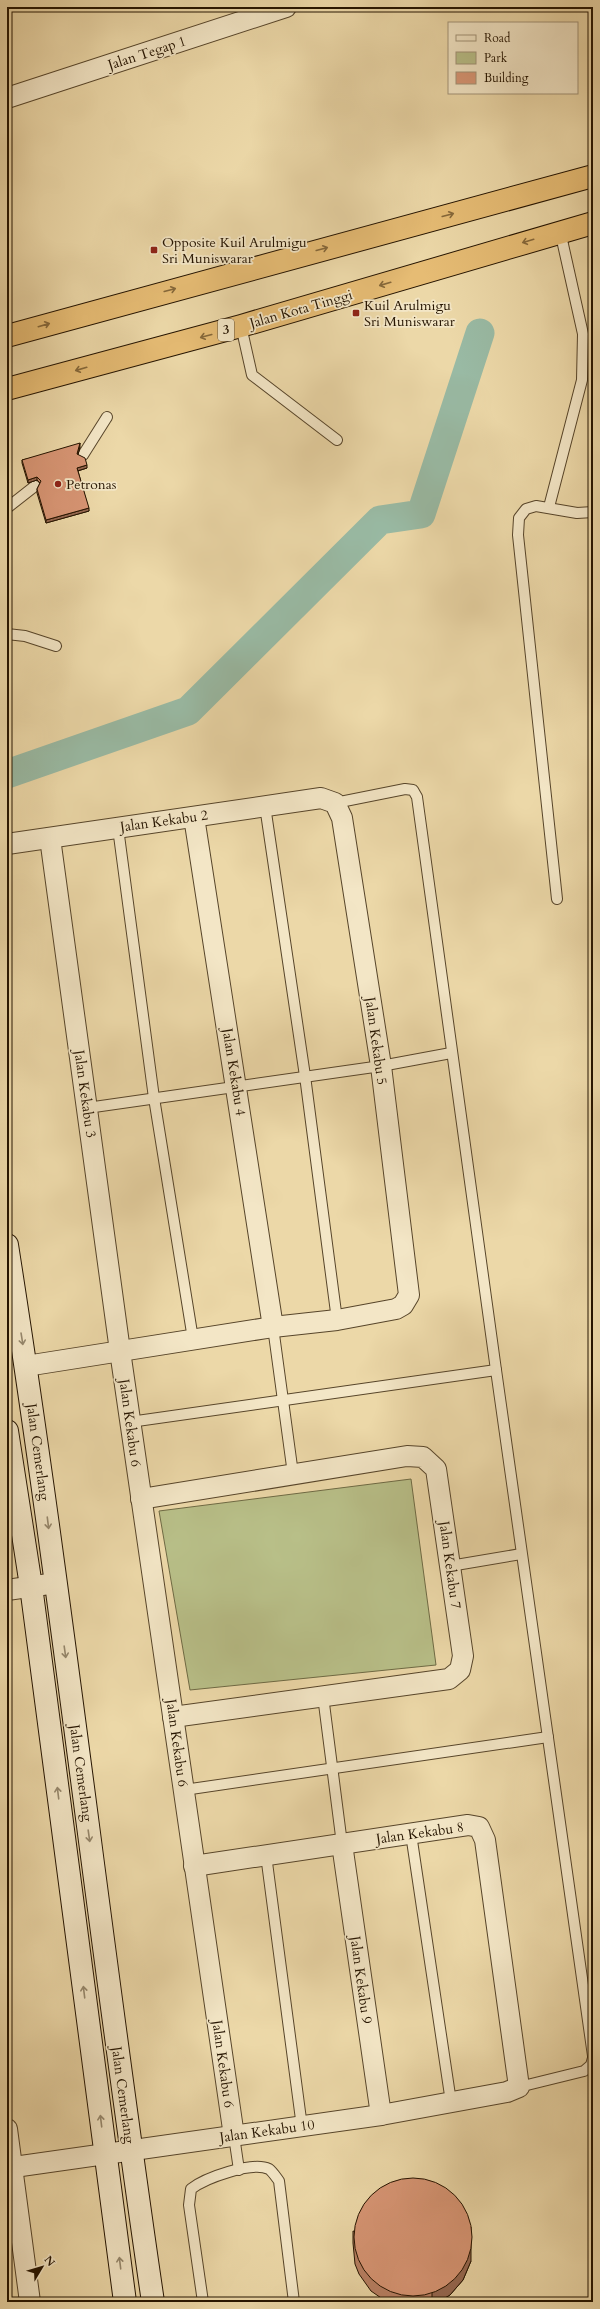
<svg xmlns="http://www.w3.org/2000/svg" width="600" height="2309" viewBox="0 0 600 2309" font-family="Cardo,serif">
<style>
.green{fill:#b8bf88;stroke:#6e6a44}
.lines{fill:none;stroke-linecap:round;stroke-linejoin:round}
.river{stroke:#99baa4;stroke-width:29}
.service-casing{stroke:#57452a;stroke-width:12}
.minor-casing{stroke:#57452a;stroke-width:22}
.secondary-casing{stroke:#251400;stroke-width:24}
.trunk-casing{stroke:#251400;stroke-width:24}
.service{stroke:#f3e6c6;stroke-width:10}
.minor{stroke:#f3e6c6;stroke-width:20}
.secondary{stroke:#f3e6c6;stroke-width:22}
.trunk{stroke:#e6bc74;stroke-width:22}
.wall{fill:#b98064;stroke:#251400}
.shaded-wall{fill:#966851;stroke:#251400}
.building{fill:#d79574;stroke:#251400}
.oneway{stroke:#86683a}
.oneway2{stroke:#96886d}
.poi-dot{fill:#8f2418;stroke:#f3e6c6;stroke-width:1.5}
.labels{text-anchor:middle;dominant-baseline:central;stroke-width:3.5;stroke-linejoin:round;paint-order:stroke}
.shield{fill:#f3e6c6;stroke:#63533b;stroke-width:1}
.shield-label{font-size:13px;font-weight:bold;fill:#251400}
.street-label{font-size:14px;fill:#251400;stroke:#f3e6c6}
.poi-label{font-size:14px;fill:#251400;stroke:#f3e6c6;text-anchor:start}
</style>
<rect width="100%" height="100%" fill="#ecd8a8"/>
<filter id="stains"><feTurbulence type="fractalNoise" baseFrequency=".005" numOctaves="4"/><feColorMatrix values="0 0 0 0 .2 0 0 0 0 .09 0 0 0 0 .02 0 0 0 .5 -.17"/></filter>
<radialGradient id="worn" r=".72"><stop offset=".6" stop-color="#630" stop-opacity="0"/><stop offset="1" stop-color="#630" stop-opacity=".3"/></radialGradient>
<path class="green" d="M411,1479L436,1665L190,1690L159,1511Z"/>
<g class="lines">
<path class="river" d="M7,774L188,711L380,520L421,514L480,333"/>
<defs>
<g id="service">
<path d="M241,326L252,375L337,440"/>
<path d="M83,455L107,417"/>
<path d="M549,507L582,380L583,334L560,231"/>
<path d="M7,508L35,486"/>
<path d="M7,634L25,636L56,646"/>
<path d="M335,803L405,789L413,790L417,797L496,1370"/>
<path d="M265,806L305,1076L337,1320"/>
<path d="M118,828L154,1098L193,1339"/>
<path d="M557,899L518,535L519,518L526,509L536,506L577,513L593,512"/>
<path d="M87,1108L381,1066L451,1053"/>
<path d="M273,1327L293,1474"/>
<path d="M130,1422L496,1370L593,2056"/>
<path d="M450,1566L521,1554"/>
<path d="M323,1696L342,1844"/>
<path d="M184,1790L548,1737"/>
<path d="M411,1834L451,2102"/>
<path d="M266,1855L302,2127"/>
<path d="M519,2087L584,2071L591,2065L593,2058"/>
<path d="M234,2136L239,2170"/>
<path d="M203,2302L189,2205L191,2189C205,2178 252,2161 269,2169C272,2171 276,2177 279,2181L294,2302"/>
</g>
<g id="minor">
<path d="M7,98L286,7"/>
<path d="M194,817L273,1327"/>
<path d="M50,838L120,1351L234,2136"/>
<path d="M7,844L321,798L335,803L342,818L381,1066L409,1295L403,1305L396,1309L337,1320L273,1327L26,1366"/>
<path d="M141,1499L407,1456L423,1457L436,1469L463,1656L460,1670L449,1679L173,1717"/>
<path d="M7,1590L56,1583"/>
<path d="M342,1844L381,2115"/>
<path d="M7,2129L30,2302"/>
<path d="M7,2168L381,2115L507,2092L519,2087L485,1840L479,1827L468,1825L194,1866"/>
</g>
<g id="secondary">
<path d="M7,1245C62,1596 101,1950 153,2302"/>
<path d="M7,1431L31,1586L125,2302"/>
</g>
<g id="trunk">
<path d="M7,336L593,176"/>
<path d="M7,389L241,326L593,223"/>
</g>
</defs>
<use href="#service" class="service-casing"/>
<use href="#minor" class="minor-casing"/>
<use href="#secondary" class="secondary-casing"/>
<use href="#trunk" class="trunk-casing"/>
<use href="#service" class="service"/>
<use href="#minor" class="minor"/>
<use href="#secondary" class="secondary"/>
<use href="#trunk" class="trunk"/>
</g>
<g class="wall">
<path d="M80,447L78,455L87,468L78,471L89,511L46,523L37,493V489L40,483L37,480L28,483L22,463V460Z"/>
<path d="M353,2231L471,2261L463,2280L450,2295L438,2302H387L371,2291L359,2274L355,2264L353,2243Z"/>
</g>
<g class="shaded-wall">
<path d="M80,443V447L77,458V454Z"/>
<path d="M87,465V468L77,471V468Z"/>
<path d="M37,477V480L28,483V480Z"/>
<path d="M89,508V511L46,523V520Z"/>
<path d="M471,2227V2261L463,2280L450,2295L438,2302H432V2293Z"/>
</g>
<g class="building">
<path d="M80,443L77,454L85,458L87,465L77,468L89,508L46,520L37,489L41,481L37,477L28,480L22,460Z"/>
<circle cx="413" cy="2237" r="59"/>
</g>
<defs><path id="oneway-shaft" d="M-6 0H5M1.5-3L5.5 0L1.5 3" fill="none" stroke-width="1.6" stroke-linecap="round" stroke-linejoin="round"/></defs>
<g class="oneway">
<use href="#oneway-shaft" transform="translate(448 215) rotate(-15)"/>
<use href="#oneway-shaft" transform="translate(528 241) rotate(163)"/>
<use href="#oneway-shaft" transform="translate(322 249) rotate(-15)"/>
<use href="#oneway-shaft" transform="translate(385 284) rotate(164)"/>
<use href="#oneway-shaft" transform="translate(170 290) rotate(-15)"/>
<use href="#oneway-shaft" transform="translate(44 325) rotate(-16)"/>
<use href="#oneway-shaft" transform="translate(206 336) rotate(165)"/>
<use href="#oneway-shaft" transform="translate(81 369) rotate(164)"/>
</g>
<g class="oneway2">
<use href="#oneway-shaft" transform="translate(22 1339) rotate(81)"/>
<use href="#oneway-shaft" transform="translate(48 1523) rotate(83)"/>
<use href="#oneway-shaft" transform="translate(65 1652) rotate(82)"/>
<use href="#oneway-shaft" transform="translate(58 1793) rotate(-97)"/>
<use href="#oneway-shaft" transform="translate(89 1836) rotate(82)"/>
<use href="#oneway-shaft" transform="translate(84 1992) rotate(-97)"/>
<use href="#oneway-shaft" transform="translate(101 2121) rotate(-97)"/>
<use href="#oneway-shaft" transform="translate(120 2263) rotate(-97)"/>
</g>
<g class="poi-dot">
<rect x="150" y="246" width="8" height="8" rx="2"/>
<rect x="352" y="309" width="8" height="8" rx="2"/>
<circle cx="58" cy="484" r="4"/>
</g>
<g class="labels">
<rect class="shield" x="218" y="319" width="16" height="22" rx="3"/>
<g class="shield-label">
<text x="226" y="330">3</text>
</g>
<g class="street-label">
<text transform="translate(147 53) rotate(-18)">Jalan Tegap 1</text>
<text transform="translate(301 309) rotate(-16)">Jalan Kota Tinggi</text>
<text transform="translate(164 821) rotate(-8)">Jalan Kekabu 2</text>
<text transform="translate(376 1041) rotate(82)">Jalan Kekabu 5</text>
<text transform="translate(234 1072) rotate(81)">Jalan Kekabu 4</text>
<text transform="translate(85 1094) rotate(82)">Jalan Kekabu 3</text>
<text transform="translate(130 1423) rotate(82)">Jalan Kekabu 6</text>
<text transform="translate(38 1452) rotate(82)">Jalan Cemerlang</text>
<text transform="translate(450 1565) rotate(82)">Jalan Kekabu 7</text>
<text transform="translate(177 1743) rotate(82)">Jalan Kekabu 6</text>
<text transform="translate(81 1773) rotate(82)">Jalan Cemerlang</text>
<text transform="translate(420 1833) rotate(-8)">Jalan Kekabu 8</text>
<text transform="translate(361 1980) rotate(82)">Jalan Kekabu 9</text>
<text transform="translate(223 2064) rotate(82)">Jalan Kekabu 6</text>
<text transform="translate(123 2095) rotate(82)">Jalan Cemerlang</text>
<text transform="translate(267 2131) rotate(-8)">Jalan Kekabu 10</text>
</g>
<g class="poi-label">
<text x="162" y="242">Opposite Kuil Arulmigu<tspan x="162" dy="16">Sri Muniswarar</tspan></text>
<text x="364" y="305">Kuil Arulmigu<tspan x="364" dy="16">Sri Muniswarar</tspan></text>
<text x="66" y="484">Petronas</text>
</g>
</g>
<rect width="600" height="2309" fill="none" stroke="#ecd8a8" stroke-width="24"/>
<rect x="8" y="8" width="584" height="2293" fill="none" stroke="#251400" stroke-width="2"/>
<rect x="12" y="12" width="576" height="2285" fill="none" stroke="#251400"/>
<rect x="448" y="22" width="130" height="72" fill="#f3e6c6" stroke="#a19277"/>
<rect x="456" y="35" width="20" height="6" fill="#f3e6c6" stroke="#a19277"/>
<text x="484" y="42" font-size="12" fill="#251400">Road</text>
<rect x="456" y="52" width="20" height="12" fill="#b8bf88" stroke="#a19277"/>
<text x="484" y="62" font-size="12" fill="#251400">Park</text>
<rect x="456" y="72" width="20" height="12" fill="#d79574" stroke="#a19277"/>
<text x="484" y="82" font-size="12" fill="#251400">Building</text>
<g transform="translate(42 2267) rotate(52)" stroke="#f3e6c6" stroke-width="3" paint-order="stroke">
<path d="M0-3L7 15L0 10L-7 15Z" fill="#251400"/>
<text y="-6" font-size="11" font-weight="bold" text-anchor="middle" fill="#251400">N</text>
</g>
<rect width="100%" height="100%" filter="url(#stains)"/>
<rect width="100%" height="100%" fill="url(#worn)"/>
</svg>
